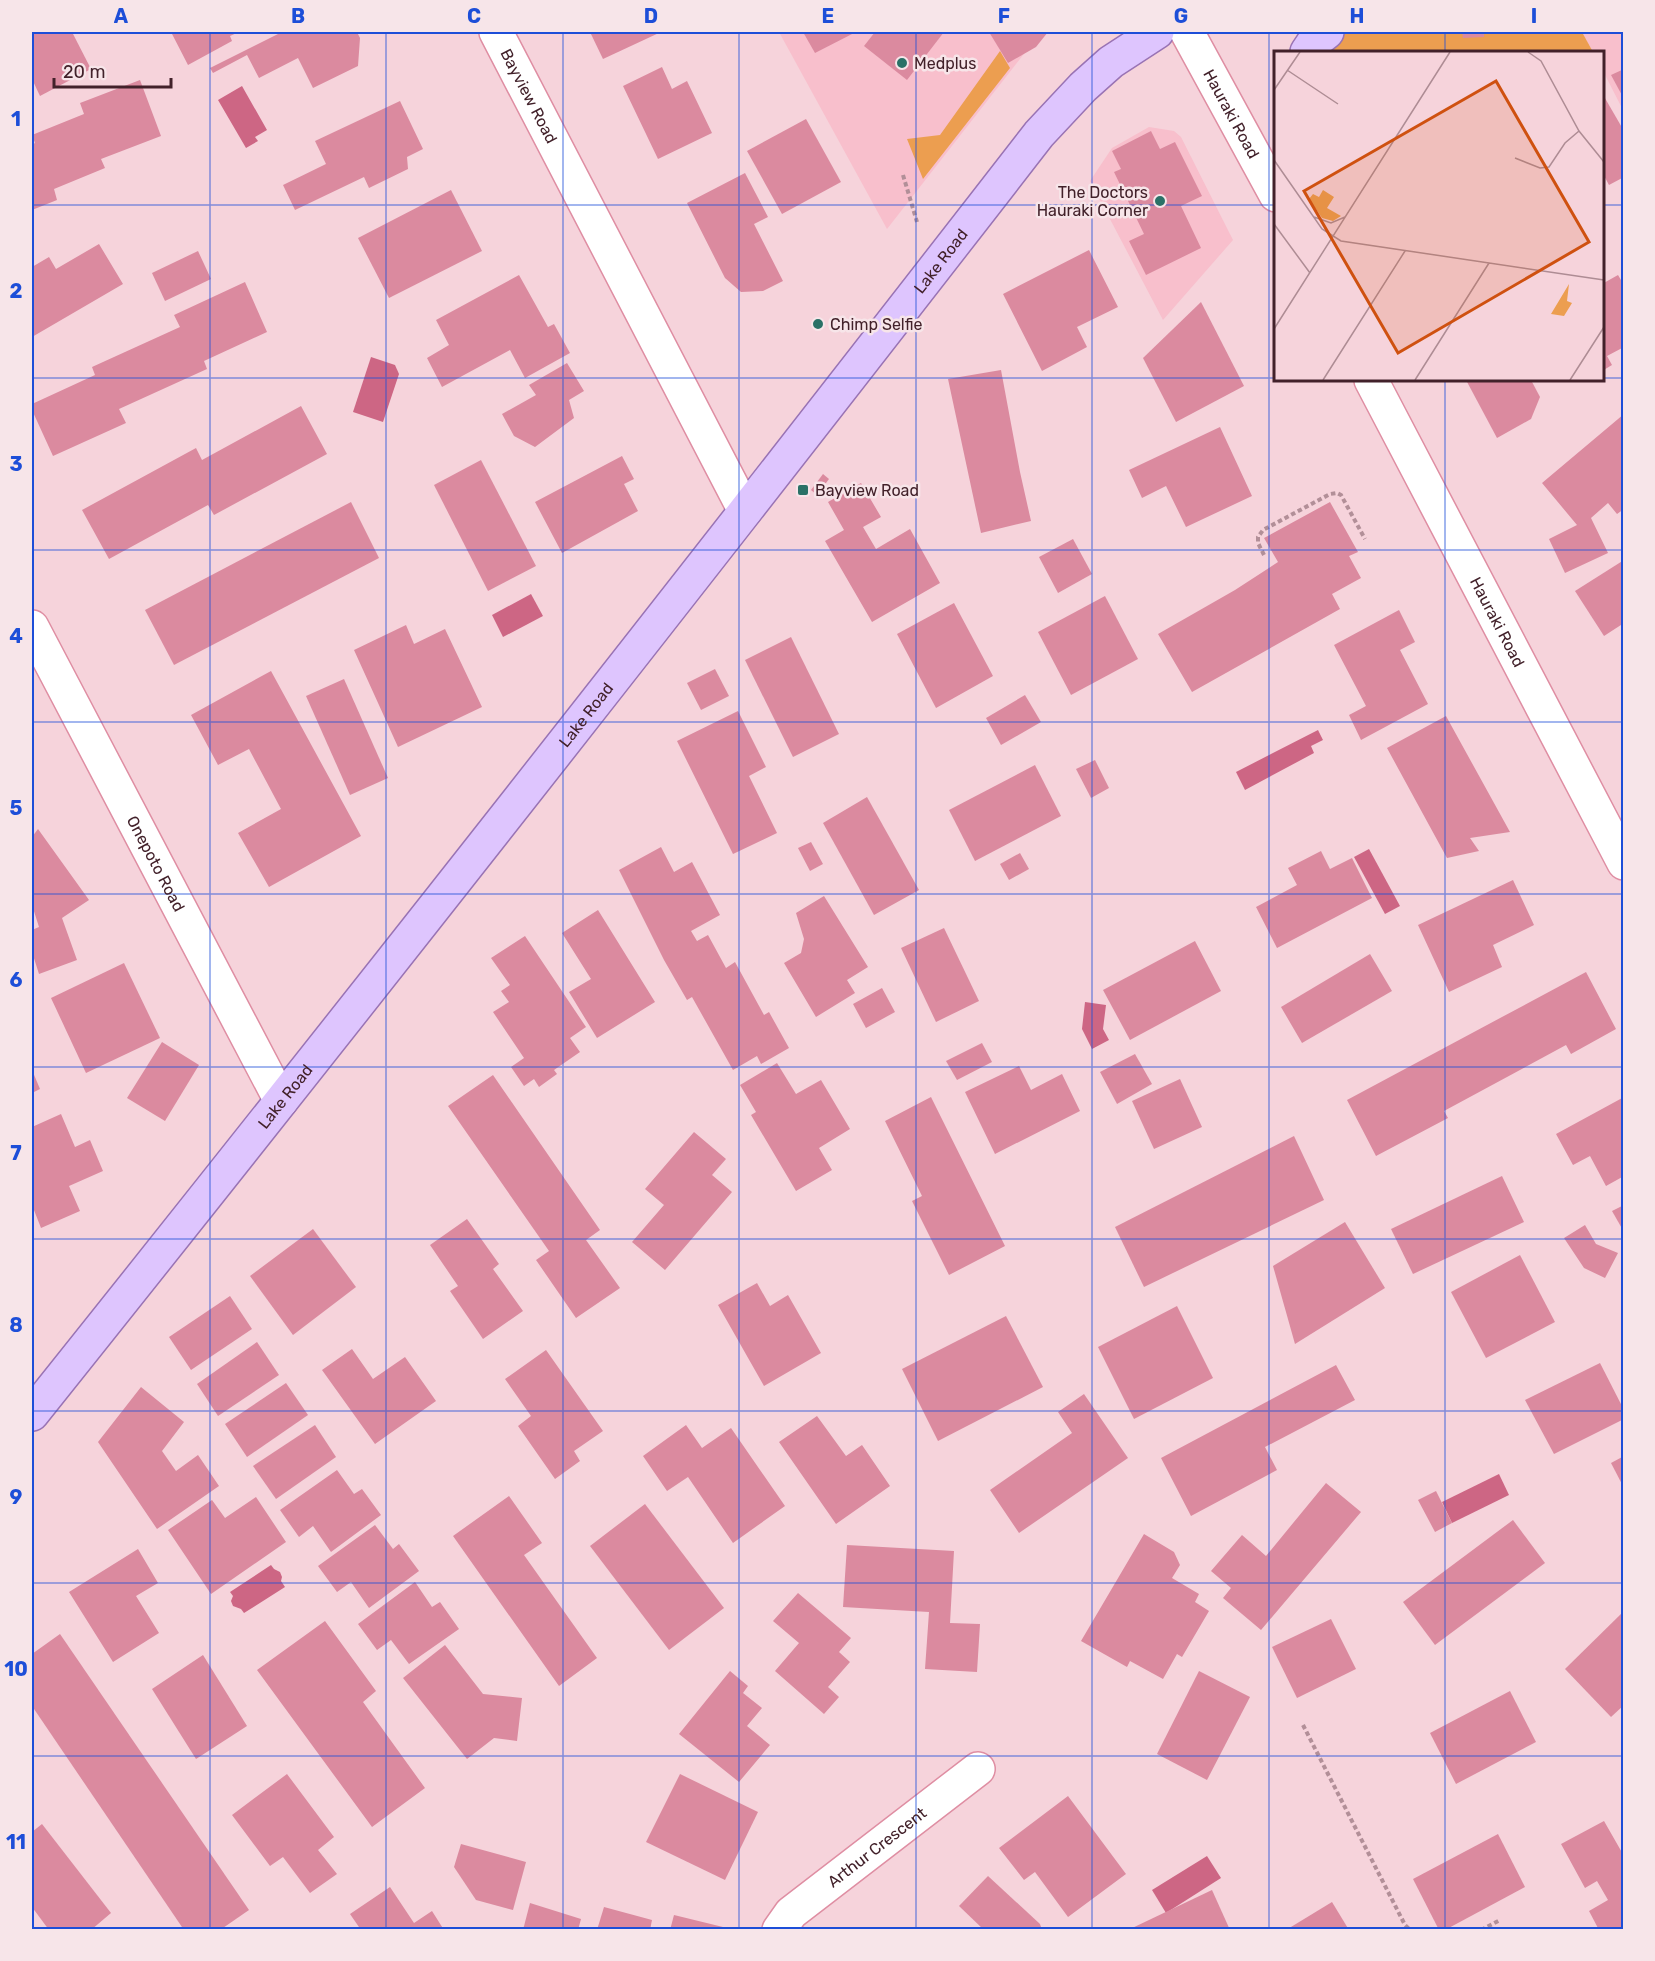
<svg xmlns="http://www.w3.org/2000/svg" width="1655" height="1961" viewBox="0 0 1655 1961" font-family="Rubik,sans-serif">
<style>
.built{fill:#f8bfcc}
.green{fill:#ec9e50}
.water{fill:#cd6684}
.building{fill:#db8a9f}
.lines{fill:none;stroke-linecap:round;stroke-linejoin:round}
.minor-casing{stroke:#df8ea3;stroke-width:36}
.primary-casing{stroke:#9973b4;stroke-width:36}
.path{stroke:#b28f98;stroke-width:4;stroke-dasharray:4.5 3;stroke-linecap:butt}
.minor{stroke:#fff;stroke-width:33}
.primary{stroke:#dec5fe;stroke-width:33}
.grid{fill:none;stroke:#1d4ed8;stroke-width:1.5;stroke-opacity:0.55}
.poi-dot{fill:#2a7167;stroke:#f7e5e9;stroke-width:2}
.labels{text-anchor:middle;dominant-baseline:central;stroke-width:5;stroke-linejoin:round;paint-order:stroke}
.poi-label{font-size:16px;fill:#42212a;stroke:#f7e5e9;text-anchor:start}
.street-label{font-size:16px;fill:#42212a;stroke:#f7e5e9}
.inset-road{fill:none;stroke:#ae8c94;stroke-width:1.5}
.view{fill:#cf5110;fill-opacity:0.15;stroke:#cf5110;stroke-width:3}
.inset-edge{fill:none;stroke:#42212a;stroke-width:3}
.neatline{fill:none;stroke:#1d4ed8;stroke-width:2}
.grid-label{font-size:20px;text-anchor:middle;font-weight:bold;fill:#1d4ed8}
</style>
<rect width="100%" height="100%" fill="#f6d3db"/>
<g class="built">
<path d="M779,32H1041L887,229Z"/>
<path d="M1582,32H1623V110L1603,71L1602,52H1593Z"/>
<path d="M1149,127L1174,131L1181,137L1233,240L1163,320L1090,181L1112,148Z"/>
</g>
<g class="green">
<path d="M1346,32H1582L1593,52H1324L1331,42Z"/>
<path d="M1000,51L1010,68L923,179L907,139L940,135Z"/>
</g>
<g class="water">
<path d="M242,86L267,130L255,137L258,141L246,148L218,100Z"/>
<path d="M371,357L395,365L399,374L383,422L353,412Z"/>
<path d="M531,594L543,616L503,637L492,615Z"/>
<path d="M1318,730L1323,740L1311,746L1314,753L1245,790L1236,772Z"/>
<path d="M1369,849L1400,906L1385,914L1354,857Z"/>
<path d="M1085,1002L1106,1005L1103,1029L1109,1040L1092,1049L1082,1029Z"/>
<path d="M1499,1474L1509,1495L1452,1523L1442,1502Z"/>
<path d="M271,1565L274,1569L280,1572L282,1577L281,1581L285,1587L244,1613L241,1609L233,1606L231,1601L233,1596L230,1592Z"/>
<path d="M1207,1856L1221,1878L1166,1913L1152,1890Z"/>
</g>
<g class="building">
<path d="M32,32H72L91,69L40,96L32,79Z"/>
<path d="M171,32H239L230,36L232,41L188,65Z"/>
<path d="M282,32H357L360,38L358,66L313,88L298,58L259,78L247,55L213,73L210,68Z"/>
<path d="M590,32H661L603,59Z"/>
<path d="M803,32H856L815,53Z"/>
<path d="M875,32H944L907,80L864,46Z"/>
<path d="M989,32H1048L1036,47L1008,63Z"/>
<path d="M1462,32H1484V37L1463,38Z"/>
<path d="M662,67L672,89L687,81L712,133L658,159L623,86Z"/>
<path d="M1624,69V99L1611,75Z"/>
<path d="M140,80L161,136L101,159L105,168L54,189L57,200L32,210V145L35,143L32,135L84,114L80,103Z"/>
<path d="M1602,93L1624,131V177L1609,185L1602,172Z"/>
<path d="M400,101L423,149L407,157L408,169L369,188L364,177L295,210L283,185L326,164L315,141Z"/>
<path d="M806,119L841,182L782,214L747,151Z"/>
<path d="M1151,131L1160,149L1175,142L1202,196L1181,206L1201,248L1146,275L1129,241L1144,234L1114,172L1121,169L1112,151Z"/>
<path d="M745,173L768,217L754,224L783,281L763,291L741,292L725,278L687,203Z"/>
<path d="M451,190L482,251L389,298L358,238Z"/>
<path d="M99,244L123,284L32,337V267L49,257L56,269Z"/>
<path d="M1089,250L1118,307L1077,327L1087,347L1042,371L1003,294Z"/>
<path d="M198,251L211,279L165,301L152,273Z"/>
<path d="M519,275L548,327L554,324L570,353L525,378L510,350L442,387L427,358L449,345L436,320Z"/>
<path d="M1618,275L1624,285V347L1607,356L1612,365L1602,371V284Z"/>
<path d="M245,282L267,332L204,361L207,369L119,409L126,423L53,456L32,410V404L95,375L92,367L180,327L174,315Z"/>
<path d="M1201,302L1244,386L1176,422L1143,358Z"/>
<path d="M567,363L584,391L569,400L574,418L535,447L514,436L502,414L536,395L529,385Z"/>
<path d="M1001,370L1020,472L1031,521L981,533L948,379Z"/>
<path d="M1466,380H1531L1540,397L1531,419L1497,438Z"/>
<path d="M301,406L327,454L214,515L208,505L109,559L82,510L196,448L202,460Z"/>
<path d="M1624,414V509L1617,514L1608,503L1591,518L1608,553L1565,573L1549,539L1577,525L1542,483Z"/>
<path d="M1220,427L1252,496L1186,527L1166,486L1142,498L1129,470Z"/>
<path d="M622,456L634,479L624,484L638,511L562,553L535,502Z"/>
<path d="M481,460L536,566L488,591L434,485Z"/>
<path d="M823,474L829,479L817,495L811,490Z"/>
<path d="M861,483L881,517L863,527L876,549L910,529L940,583L872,622L825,541L844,530L828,502Z"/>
<path d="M351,502L379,558L174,665L145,610Z"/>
<path d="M1330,502L1358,552L1349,556L1361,578L1332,594L1340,609L1192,692L1158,634L1235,590L1278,562L1264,538Z"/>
<path d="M1073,539L1092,574L1058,593L1039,557Z"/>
<path d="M1624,560V623L1604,636L1575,591Z"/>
<path d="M1105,596L1138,659L1071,695L1038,632Z"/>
<path d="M954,603L993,676L936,708L897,634Z"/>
<path d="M1399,610L1415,642L1400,650L1428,704L1361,740L1349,715L1366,706L1334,645Z"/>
<path d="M406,625L414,644L445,629L482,707L398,747L354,650Z"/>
<path d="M791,637L839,734L793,757L745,660Z"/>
<path d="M715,669L729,696L701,710L687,683Z"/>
<path d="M271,671L361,836L269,887L238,833L281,809L249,749L218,765L191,715Z"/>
<path d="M344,679L388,778L350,795L306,696Z"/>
<path d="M1025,695L1041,722L1001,745L986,718Z"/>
<path d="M738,711L766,767L749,776L777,833L733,854L677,741Z"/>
<path d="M1446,716L1510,832L1470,838L1479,851L1447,858L1387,748Z"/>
<path d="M1095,760L1109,788L1091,798L1076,769Z"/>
<path d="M1035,765L1061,816L975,861L949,810Z"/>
<path d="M867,797L919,890L874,915L823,823Z"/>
<path d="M38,829L89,900L62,918L77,960L39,974L32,952V930L39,927L32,905V837Z"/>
<path d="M811,842L823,864L810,871L798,848Z"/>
<path d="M661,847L674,872L692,862L720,915L691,931L697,941L708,935L726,968L735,962L764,1015L769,1012L789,1048L761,1064L757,1056L733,1070L692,997L687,1000L664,960L619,870Z"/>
<path d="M1321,851L1330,869L1352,858L1372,898L1277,948L1256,907L1297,885L1288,868Z"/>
<path d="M1020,853L1029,869L1009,880L1000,864Z"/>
<path d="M1513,880L1534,925L1493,945L1502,967L1449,992L1418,925Z"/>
<path d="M824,896L868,967L847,980L855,993L816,1017L784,963L801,953L804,939L796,913Z"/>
<path d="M598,910L655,1002L597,1038L569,992L591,979L562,933Z"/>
<path d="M944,928L979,1001L936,1022L901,948Z"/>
<path d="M525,936L586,1027L570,1038L580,1052L554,1070L557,1074L539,1087L534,1079L524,1086L511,1067L524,1058L493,1012L509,1002L501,991L510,985L491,958Z"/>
<path d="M1195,941L1221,991L1130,1040L1103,990Z"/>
<path d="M1370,954L1392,991L1302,1043L1281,1007Z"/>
<path d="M124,963L160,1038L86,1073L51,998Z"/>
<path d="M1586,972L1616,1029L1571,1054L1566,1045L1444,1111L1448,1118L1376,1156L1347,1100Z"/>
<path d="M882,988L895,1012L866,1028L853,1004Z"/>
<path d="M162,1042L199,1065L165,1121L127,1098Z"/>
<path d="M982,1043L992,1062L957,1080L946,1061Z"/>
<path d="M1135,1054L1152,1084L1117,1104L1100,1072Z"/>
<path d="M777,1063L796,1094L821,1080L850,1129L819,1148L832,1170L796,1191L751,1115L756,1112L740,1085Z"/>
<path d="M1019,1066L1031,1090L1062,1074L1080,1111L995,1154L965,1092Z"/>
<path d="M32,1070L40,1089L32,1093Z"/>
<path d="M493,1075L600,1230L586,1240L620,1288L576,1318L536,1260L549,1251L448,1106Z"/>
<path d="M1180,1079L1202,1127L1154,1149L1132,1101Z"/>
<path d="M931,1097L1005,1246L949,1275L912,1201L922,1196L885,1121Z"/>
<path d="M1624,1097V1176L1606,1186L1590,1156L1573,1165L1556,1134Z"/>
<path d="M61,1114L75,1147L90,1140L103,1171L69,1186L80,1211L41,1228L32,1205V1127Z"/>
<path d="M694,1132L726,1159L712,1175L732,1192L665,1270L632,1242L664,1205L645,1189Z"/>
<path d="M1294,1136L1324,1200L1144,1287L1115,1227Z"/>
<path d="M1502,1176L1524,1222L1413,1274L1391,1229Z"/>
<path d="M1624,1205V1232L1612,1211Z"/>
<path d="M467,1219L499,1264L493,1269L523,1311L483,1339L450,1291L458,1286L430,1245Z"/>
<path d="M1345,1222L1385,1288L1295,1344L1273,1266Z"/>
<path d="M1585,1225L1596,1244L1618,1253L1605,1278L1584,1268L1564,1238Z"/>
<path d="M313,1229L356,1287L293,1335L250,1276Z"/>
<path d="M1520,1255L1555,1322L1486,1358L1451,1292Z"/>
<path d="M757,1283L770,1306L788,1295L821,1353L764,1386L718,1305Z"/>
<path d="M230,1296L252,1329L191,1370L169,1337Z"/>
<path d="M1177,1306L1213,1378L1134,1419L1098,1347Z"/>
<path d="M1006,1316L1043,1387L938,1441L902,1369Z"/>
<path d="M257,1342L279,1375L218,1416L197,1384Z"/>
<path d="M352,1349L373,1379L405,1357L436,1401L375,1444L322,1370Z"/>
<path d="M546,1350L603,1431L574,1451L580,1461L555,1479L518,1426L531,1416L505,1379Z"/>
<path d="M1600,1363L1624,1410V1419L1554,1454L1525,1400Z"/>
<path d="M1336,1365L1355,1400L1265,1447L1277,1470L1191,1516L1161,1458Z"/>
<path d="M286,1383L308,1415L247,1457L225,1424Z"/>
<path d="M141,1387L184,1422L162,1451L176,1471L198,1455L219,1486L157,1529L98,1442Z"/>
<path d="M1084,1394L1128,1458L1019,1533L990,1490L1072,1433L1058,1412Z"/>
<path d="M817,1416L846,1456L862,1445L890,1486L836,1524L779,1442Z"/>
<path d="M315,1425L336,1457L276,1499L253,1466Z"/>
<path d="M686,1425L702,1448L731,1428L785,1506L733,1543L688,1477L667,1491L643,1456Z"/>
<path d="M1624,1456V1488L1611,1463Z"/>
<path d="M337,1470L354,1494L362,1489L381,1515L331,1552L313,1526L299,1537L280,1510Z"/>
<path d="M1326,1483L1361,1512L1261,1630L1223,1598L1231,1588L1211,1571L1242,1535L1266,1556Z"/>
<path d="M1436,1491L1452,1523L1435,1532L1418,1500Z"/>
<path d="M509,1496L542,1543L524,1555L597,1658L559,1686L453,1536Z"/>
<path d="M256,1497L286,1542L211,1594L168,1530L212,1500L225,1518Z"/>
<path d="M645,1504L724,1608L669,1650L590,1546Z"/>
<path d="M1513,1520L1545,1563L1435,1645L1403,1602Z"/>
<path d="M375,1525L393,1549L399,1544L419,1571L369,1608L351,1582L337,1592L318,1566Z"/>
<path d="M1144,1534L1174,1552L1180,1565L1172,1578L1199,1594L1195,1602L1209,1611L1182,1657L1177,1654L1163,1679L1130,1661L1127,1667L1081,1641Z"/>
<path d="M847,1545L954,1551L950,1623L980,1624L977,1672L925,1669L929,1612L843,1607Z"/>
<path d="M138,1549L158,1583L136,1596L159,1633L113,1662L69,1592Z"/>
<path d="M415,1582L432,1607L440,1602L459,1629L409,1664L391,1640L377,1650L358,1624Z"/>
<path d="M798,1593L851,1638L839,1652L850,1662L828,1687L839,1697L824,1714L775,1671L799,1643L773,1621Z"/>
<path d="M1624,1611V1705L1611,1717L1565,1669Z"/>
<path d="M1331,1619L1356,1669L1297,1698L1272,1647Z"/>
<path d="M325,1621L376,1691L363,1702L425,1788L372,1827L257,1670Z"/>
<path d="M60,1634L249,1910L220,1930H184L32,1706V1654Z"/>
<path d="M445,1645L483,1694L522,1698L517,1741L494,1738L467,1759L403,1678Z"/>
<path d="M203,1655L247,1726L196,1759L152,1689Z"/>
<path d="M730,1671L748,1686L743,1693L762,1708L747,1726L770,1745L739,1782L679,1734Z"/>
<path d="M1199,1671L1250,1697L1207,1780L1157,1754Z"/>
<path d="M1510,1691L1536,1742L1456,1784L1430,1733Z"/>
<path d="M287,1774L334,1837L318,1850L337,1874L310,1893L283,1857L270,1866L232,1815Z"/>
<path d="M680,1774L758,1812L725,1880L646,1842Z"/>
<path d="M1068,1796L1126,1874L1068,1917L1035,1872L1024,1880L999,1848Z"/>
<path d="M1604,1821L1624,1856V1930H1599L1589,1911L1608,1900L1597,1881L1585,1888L1561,1844Z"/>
<path d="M42,1824L111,1913L91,1930H49L32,1907V1832Z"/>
<path d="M1498,1834L1525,1887L1445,1930H1439L1413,1879Z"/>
<path d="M461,1844L526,1862L513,1910L476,1900L454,1867Z"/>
<path d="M988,1876L1040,1924L1042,1930H984L959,1906Z"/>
<path d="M390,1887L414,1923L432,1911L444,1930H361L350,1914Z"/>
<path d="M1212,1890L1230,1930H1128Z"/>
<path d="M1332,1902L1349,1930H1286Z"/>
<path d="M530,1903L581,1919L578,1930H523Z"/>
<path d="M604,1907L652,1920L650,1930H597Z"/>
<path d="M674,1915L723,1927L722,1930H670Z"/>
</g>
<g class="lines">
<defs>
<g id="minor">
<path id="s1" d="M496,32L745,511"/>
<path id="s2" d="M1187,32L1276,195"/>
<path id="s3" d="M1371,380L1624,863"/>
<path id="s4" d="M32,627L281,1101"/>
<path id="s5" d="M779,1930L791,1913L978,1769"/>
</g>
<g id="primary">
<path d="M1307,52L1313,43L1327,32"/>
<path id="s6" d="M32,1414C371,990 706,563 1039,134L1083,87L1111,62L1157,32"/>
</g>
</defs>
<use href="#minor" class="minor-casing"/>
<use href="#primary" class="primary-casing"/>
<g class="path">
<path d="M903,175L917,222"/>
<path d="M1264,555L1258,543V537L1263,530L1330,494L1337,493L1341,495L1365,539"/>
<path d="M1303,1725L1405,1925L1410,1930"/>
<path d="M1481,1930L1500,1920"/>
</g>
<use href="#minor" class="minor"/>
<use href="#primary" class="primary"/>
</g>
<path class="grid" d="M210,32V1930M386,32V1930M563,32V1930M739,32V1930M916,32V1930M1092,32V1930M1269,32V1930M1445,32V52M32,205H1276M1602,205H1624M32,378H1276M1602,378H1624M1445,380V1930M32,550H1624M32,722H1624M32,894H1624M32,1067H1624M32,1239H1624M32,1411H1624M32,1583H1624M32,1756H1624"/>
<g class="poi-dot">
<circle cx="902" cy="63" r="6"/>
<circle cx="1160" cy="201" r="6"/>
<circle cx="818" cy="324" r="6"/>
<rect x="797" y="484" width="12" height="12" rx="3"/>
</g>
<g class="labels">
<g class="poi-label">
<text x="914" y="63">Medplus</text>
<text x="1148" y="192" text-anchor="end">The Doctors<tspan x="1148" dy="18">Hauraki Corner</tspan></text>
<text x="830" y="324">Chimp Selfie</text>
<text x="815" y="490">Bayview Road</text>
</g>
<g class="street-label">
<text stroke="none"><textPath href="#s1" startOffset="72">Bayview Road</textPath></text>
<text stroke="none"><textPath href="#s2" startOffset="93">Hauraki Road</textPath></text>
<text stroke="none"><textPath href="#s6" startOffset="1468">Lake Road</textPath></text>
<text stroke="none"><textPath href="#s3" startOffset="273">Hauraki Road</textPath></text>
<text stroke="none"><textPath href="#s6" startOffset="892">Lake Road</textPath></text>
<text stroke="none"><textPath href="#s4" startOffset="267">Onepoto Road</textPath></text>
<text stroke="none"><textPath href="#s6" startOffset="406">Lake Road</textPath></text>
<text stroke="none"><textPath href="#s5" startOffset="129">Arthur Crescent</textPath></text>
</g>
</g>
<g transform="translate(1274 51)">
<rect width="330" height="330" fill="#f6d3db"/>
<path d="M49,139L60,146L53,157L67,165L59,170L48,167L35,148L39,143L45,146ZM295,233L293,250L298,252L290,265L277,263Z" fill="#ec9e50"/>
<path class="inset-road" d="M254,1L267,10L305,80L330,111M13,19L64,53M0,39L26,1M241,107L266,117L275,116L291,92L305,80M0,109L48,178L67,190L330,229M40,166L57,172L71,166M0,173L36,222M0,278L176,1M49,329L131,200M141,329L215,212M296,329L330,276"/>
<path class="view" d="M222,30L315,191L124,302L30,140Z"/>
<rect width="330" height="330" class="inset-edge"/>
</g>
<rect width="1655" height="1961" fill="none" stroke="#f7e5e9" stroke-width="66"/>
<path d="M54 78v9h117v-9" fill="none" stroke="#42212a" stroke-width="3"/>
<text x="63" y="78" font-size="18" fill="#42212a" stroke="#f7e5e9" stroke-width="4.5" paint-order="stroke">20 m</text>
<rect x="33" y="33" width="1589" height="1895" class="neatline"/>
<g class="grid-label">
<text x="121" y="23">A</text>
<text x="298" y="23">B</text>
<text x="474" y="23">C</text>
<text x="651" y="23">D</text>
<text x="828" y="23">E</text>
<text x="1004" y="23">F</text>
<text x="1181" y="23">G</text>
<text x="1357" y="23">H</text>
<text x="1534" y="23">I</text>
<text x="16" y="126">1</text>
<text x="16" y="298">2</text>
<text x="16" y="471">3</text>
<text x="16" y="643">4</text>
<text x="16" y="815">5</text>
<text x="16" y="987">6</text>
<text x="16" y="1160">7</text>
<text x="16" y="1332">8</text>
<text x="16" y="1504">9</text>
<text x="16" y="1676">10</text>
<text x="16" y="1849">11</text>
</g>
</svg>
